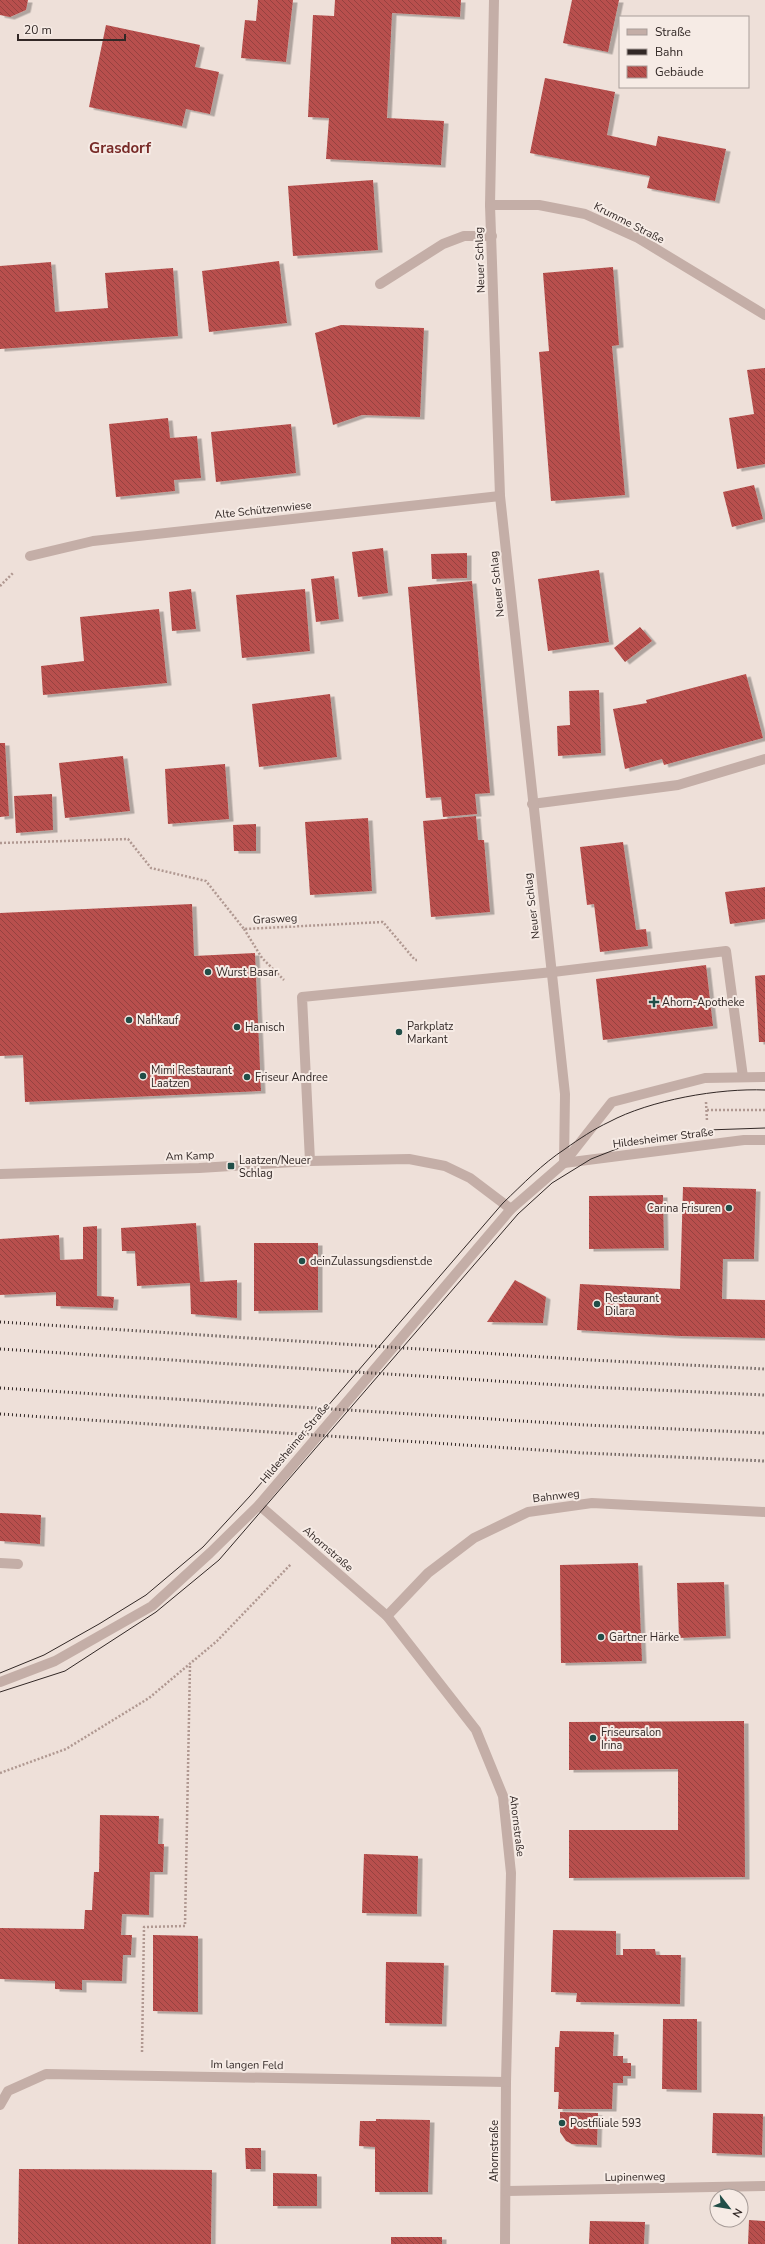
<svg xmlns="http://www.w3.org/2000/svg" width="765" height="2244" viewBox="0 0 765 2244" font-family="'Nunito Sans',sans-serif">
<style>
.building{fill:url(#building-back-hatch);filter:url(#shadow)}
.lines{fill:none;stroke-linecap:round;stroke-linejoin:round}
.path{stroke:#b09891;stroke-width:2.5;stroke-dasharray:2 2;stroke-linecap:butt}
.service{stroke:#c4aea7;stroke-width:10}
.minor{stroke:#c4aea7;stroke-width:10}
.tertiary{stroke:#c4aea7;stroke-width:10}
.tram{stroke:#322826;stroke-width:1}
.rail{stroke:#322826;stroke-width:3;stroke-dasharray:1 3;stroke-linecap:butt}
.poi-dot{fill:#214e48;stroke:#f6ebe5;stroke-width:1.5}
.labels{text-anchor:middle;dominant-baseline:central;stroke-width:4;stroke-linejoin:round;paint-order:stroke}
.street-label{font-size:11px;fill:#322826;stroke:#f6ebe5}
.poi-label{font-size:11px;fill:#322826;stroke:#f6ebe5;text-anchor:start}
.district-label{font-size:15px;font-weight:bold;fill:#782b28;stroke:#f6ebe5}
</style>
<defs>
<pattern id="building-back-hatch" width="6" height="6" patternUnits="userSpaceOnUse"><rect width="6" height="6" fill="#b8504d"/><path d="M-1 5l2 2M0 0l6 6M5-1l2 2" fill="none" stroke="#964240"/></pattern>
<filter id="shadow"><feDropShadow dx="4.5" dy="2.5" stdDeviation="0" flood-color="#0004"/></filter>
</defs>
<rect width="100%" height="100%" fill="#eee0d9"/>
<g class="building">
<path d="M0,0H28L26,10L10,17L0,15Z"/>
<path d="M258,0H293L286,62L241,58L245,20L256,21Z"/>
<path d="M335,0H461L460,17L392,13L387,118L444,121L441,165L326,159L329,118L308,117L313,15L334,16Z"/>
<path d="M572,0H619L608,52L563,43Z"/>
<path d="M106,25L200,45L195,67L219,72L210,114L186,109L182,126L89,107Z"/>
<path d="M545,78L615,92L607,135L656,146L658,136L726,149L715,201L647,188L650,176L530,153Z"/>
<path d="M373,180L378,250L293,256L288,186Z"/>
<path d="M279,261L287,323L209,332L202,271Z"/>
<path d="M51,262L55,312L108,308L105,273L173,268L178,336L0,349V266Z"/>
<path d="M613,267L619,345L612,346L625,495L551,501L539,352L549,351L543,273Z"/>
<path d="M341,325L424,328L420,417L362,415L333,425L315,333Z"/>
<path d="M765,368V464L737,469L729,418L754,414L747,370Z"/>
<path d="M168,418L170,438L197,436L201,478L174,480L175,491L116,497L109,424Z"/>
<path d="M291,424L296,473L216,482L211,432Z"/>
<path d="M754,485L763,519L732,527L723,492Z"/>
<path d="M383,548L388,593L358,597L352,552Z"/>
<path d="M467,553V578L432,579L431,554Z"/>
<path d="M599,570L609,642L548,651L538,579Z"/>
<path d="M334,576L339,619L316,622L311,579Z"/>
<path d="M472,581L490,793L475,794L477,814L443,817L441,797L426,798L408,587Z"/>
<path d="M191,589L196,629L172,631L169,592Z"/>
<path d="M305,589L310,651L242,658L236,595Z"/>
<path d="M159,609L167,683L43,695L41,666L84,661L80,617Z"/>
<path d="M640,627L652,641L625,662L614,648Z"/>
<path d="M746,674L763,738L664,765L662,759L625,769L613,709L647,703L646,700Z"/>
<path d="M599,690L601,753L558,756L557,726L570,725L569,691Z"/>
<path d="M330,694L337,757L259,767L252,704Z"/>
<path d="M0,743H5L9,816L0,817Z"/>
<path d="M123,756L130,811L65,818L59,763Z"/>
<path d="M225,764L229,819L168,824L165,769Z"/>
<path d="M52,794L53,830L16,833L14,796Z"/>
<path d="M476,816L478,840H484L490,912L431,917L423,821Z"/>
<path d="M368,818L372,891L310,895L305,822Z"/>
<path d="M256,824V851H234L233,825Z"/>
<path d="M623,842L636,930L646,929L648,946L600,952L594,904L587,905L580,847Z"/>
<path d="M765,887V919L730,924L725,892Z"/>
<path d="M192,904L194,956L255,953L261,1091L25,1102L23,1055L0,1056V913Z"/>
<path d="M706,965L713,1026L603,1040L596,979Z"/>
<path d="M765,975V1042H759L755,976Z"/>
<path d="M683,1187L756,1189L754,1259H723L722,1299L765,1300V1338L679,1336L577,1330L580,1284L680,1289Z"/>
<path d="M663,1195L664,1248L589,1249V1196Z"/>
<path d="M196,1223L200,1282L237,1280V1318L191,1314L190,1283L137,1286L135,1251H122L121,1228Z"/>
<path d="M97,1226V1296L114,1297L113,1308L56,1306V1292L0,1295V1239L59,1235L60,1260L83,1259V1227Z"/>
<path d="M254,1243H318V1310L254,1311Z"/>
<path d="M515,1280L546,1297L543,1323L487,1322Z"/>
<path d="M0,1513L41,1515L40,1544L0,1541Z"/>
<path d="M638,1563L642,1661L561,1663L560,1565Z"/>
<path d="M724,1582L726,1636L679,1638L677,1583Z"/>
<path d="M744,1721L745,1877L569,1878V1830H678V1769L569,1770V1722Z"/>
<path d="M100,1815L159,1816L158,1844H164L163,1872H150L149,1915L122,1914L121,1935H132L131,1955H123L122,1981L82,1980V1990L55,1989V1981L0,1979V1928L84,1929L85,1910H92L94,1872H99Z"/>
<path d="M364,1854L418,1856L417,1914L362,1913Z"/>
<path d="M553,1930L616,1931V1955H623V1949H655L656,1955H681L680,2004L576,2002L577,1993L551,1992Z"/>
<path d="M153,1935L198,1936V2012L153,2011Z"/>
<path d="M386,1962L444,1963L442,2024L385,2023Z"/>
<path d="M663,2019H697V2090L662,2089Z"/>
<path d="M560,2031L614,2032L613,2056H623V2063H631V2076H623V2083H613L612,2109H558L559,2092H554L555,2047H559Z"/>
<path d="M560,2112L598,2113L597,2145L572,2144L566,2141L560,2132Z"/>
<path d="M713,2113L763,2114L762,2155L712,2153Z"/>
<path d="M376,2119L430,2120L428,2192H375V2147L359,2146L360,2121H376Z"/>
<path d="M245,2148H261V2169H246Z"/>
<path d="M19,2169L212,2170L211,2244H18Z"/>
<path d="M273,2173L317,2174V2206H273Z"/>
<path d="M749,2220L765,2221V2244H748Z"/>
<path d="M590,2221L645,2222L644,2244H589Z"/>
<rect x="391" y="2237" width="51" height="7"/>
</g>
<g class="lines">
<g class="path">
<path d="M0,586L14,572"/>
<path d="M0,843L128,839L151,868L206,881L244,929L383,922L415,960H417"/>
<path d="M244,929L262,958L284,980"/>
<path d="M706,1102L707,1121"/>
<path d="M707,1110H765"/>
<path d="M0,1773L66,1749L149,1698L217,1641L291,1564"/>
<path d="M142,2052L144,1927L185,1926L190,1665"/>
</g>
<g class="service">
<path d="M380,284L443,244L464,236H492"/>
<path d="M532,804L678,785L765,759"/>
<path d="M310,1161L302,997L553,972L726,951L743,1077"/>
<path d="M0,1563L18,1564"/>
</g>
<g class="minor">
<path d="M494,0L490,205L500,496L565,1094L564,1163"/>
<path d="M490,205H539L585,214L638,238L765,315"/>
<path d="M30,556L93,541L500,496"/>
<path d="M0,1174L199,1168L310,1161L409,1159L445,1166L470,1178L511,1209"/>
<path d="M259,1505L387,1616L476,1730L503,1796L511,1873L506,2082L505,2244"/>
<path d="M387,1616L428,1573L474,1538L528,1512L592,1503L765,1512"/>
<path d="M0,2105L8,2091L46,2074L506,2082"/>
<path d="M506,2191L765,2186"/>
</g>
<g class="tertiary">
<path d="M564,1163L744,1140H765"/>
<path d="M0,1682L55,1661L152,1606L210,1553L259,1505L511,1209L564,1163L612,1102L705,1078L765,1077"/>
</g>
<g class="tram">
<path d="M0,1673L44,1655L99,1624L146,1595L203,1547L250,1496L503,1203C523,1184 542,1164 565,1149C579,1139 594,1129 609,1122C650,1100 719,1088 765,1090"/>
<path d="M0,1692L65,1671L156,1612L219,1560L518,1214L552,1183L591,1159L642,1139L707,1130L765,1128"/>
</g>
<g class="rail">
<path d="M0,1322L591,1360L765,1369"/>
<path d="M0,1349L590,1387L765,1395"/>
<path d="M0,1388L585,1425L765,1433"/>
<path d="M0,1414L584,1453L765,1461"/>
</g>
</g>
<g class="poi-dot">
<circle cx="208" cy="972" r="4"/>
<path d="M652 996h4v4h4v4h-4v4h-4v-4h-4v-4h4z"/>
<circle cx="129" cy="1020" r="4"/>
<circle cx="237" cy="1027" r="4"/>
<circle cx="399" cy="1032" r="4"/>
<circle cx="143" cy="1076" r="4"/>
<circle cx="247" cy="1077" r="4"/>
<rect x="227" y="1162" width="8" height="8" rx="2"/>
<circle cx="729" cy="1208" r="4"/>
<circle cx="302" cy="1261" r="4"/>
<circle cx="597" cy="1304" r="4"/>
<circle cx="601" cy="1637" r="4"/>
<circle cx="593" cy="1738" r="4"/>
<circle cx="562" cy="2123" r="4"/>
</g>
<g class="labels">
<g class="street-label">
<text transform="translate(629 223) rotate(27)">Krumme Straße</text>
<text transform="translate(480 260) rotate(-92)">Neuer Schlag</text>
<text transform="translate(263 510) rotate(-6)">Alte Schützenwiese</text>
<text transform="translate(497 584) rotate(-96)">Neuer Schlag</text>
<text transform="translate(532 906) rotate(-97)">Neuer Schlag</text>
<text transform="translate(275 919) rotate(-3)">Grasweg</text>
<text transform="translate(663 1138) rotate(-7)">Hildesheimer Straße</text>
<text transform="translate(190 1156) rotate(-2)">Am Kamp</text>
<text transform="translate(295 1443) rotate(-50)">Hildesheimer Straße</text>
<text transform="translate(556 1496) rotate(-7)">Bahnweg</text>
<text transform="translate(328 1549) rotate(41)">Ahornstraße</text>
<text transform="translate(517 1826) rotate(83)">Ahornstraße</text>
<text transform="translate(247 2065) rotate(1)">Im langen Feld</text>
<text transform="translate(494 2151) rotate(-90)">Ahornstraße</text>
<text transform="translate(635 2177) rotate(-1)">Lupinenweg</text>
</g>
<g class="poi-label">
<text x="216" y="972">Wurst Basar</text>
<text x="662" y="1002">Ahorn-Apotheke</text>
<text x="137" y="1020">Nahkauf</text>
<text x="407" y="1026">Parkplatz<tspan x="407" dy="13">Markant</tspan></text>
<text x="245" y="1027">Hanisch</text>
<text x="151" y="1070">Mimi Restaurant<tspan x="151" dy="13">Laatzen</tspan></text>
<text x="255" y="1077">Friseur Andree</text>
<text x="239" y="1160">Laatzen/Neuer<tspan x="239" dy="13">Schlag</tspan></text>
<text x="721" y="1208" text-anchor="end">Carina Frisuren</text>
<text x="310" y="1261">deinZulassungsdienst.de</text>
<text x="605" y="1298">Restaurant<tspan x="605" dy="13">Dilara</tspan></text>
<text x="609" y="1637">Gärtner Härke</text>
<text x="601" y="1732">Friseursalon<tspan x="601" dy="13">Irina</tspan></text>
<text x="570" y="2123">Postfiliale 593</text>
</g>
<g class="district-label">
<text x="120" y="148">Grasdorf</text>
</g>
</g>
<rect x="619" y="16" width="130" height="72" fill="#f6ebe5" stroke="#a89d99"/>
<rect x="627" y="29" width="20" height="6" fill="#c4aea7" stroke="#a89d99"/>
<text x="655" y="36" font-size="12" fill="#322826">Straße</text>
<rect x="627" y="49" width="20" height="6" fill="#322826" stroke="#a89d99"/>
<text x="655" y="56" font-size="12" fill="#322826">Bahn</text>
<rect x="627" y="66" width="20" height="12" fill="url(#building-back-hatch)" stroke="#a89d99"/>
<text x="655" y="76" font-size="12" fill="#322826">Gebäude</text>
<g transform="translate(729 2208) rotate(121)"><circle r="19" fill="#f6ebe5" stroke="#a89d99"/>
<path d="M0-3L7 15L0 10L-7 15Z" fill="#214e48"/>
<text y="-6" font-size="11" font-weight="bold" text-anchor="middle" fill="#322826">N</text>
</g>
<path d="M18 34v6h107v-6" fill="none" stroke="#322826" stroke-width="2"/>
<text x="24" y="34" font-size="12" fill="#322826" stroke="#f6ebe5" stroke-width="3" paint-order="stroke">20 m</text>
</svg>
